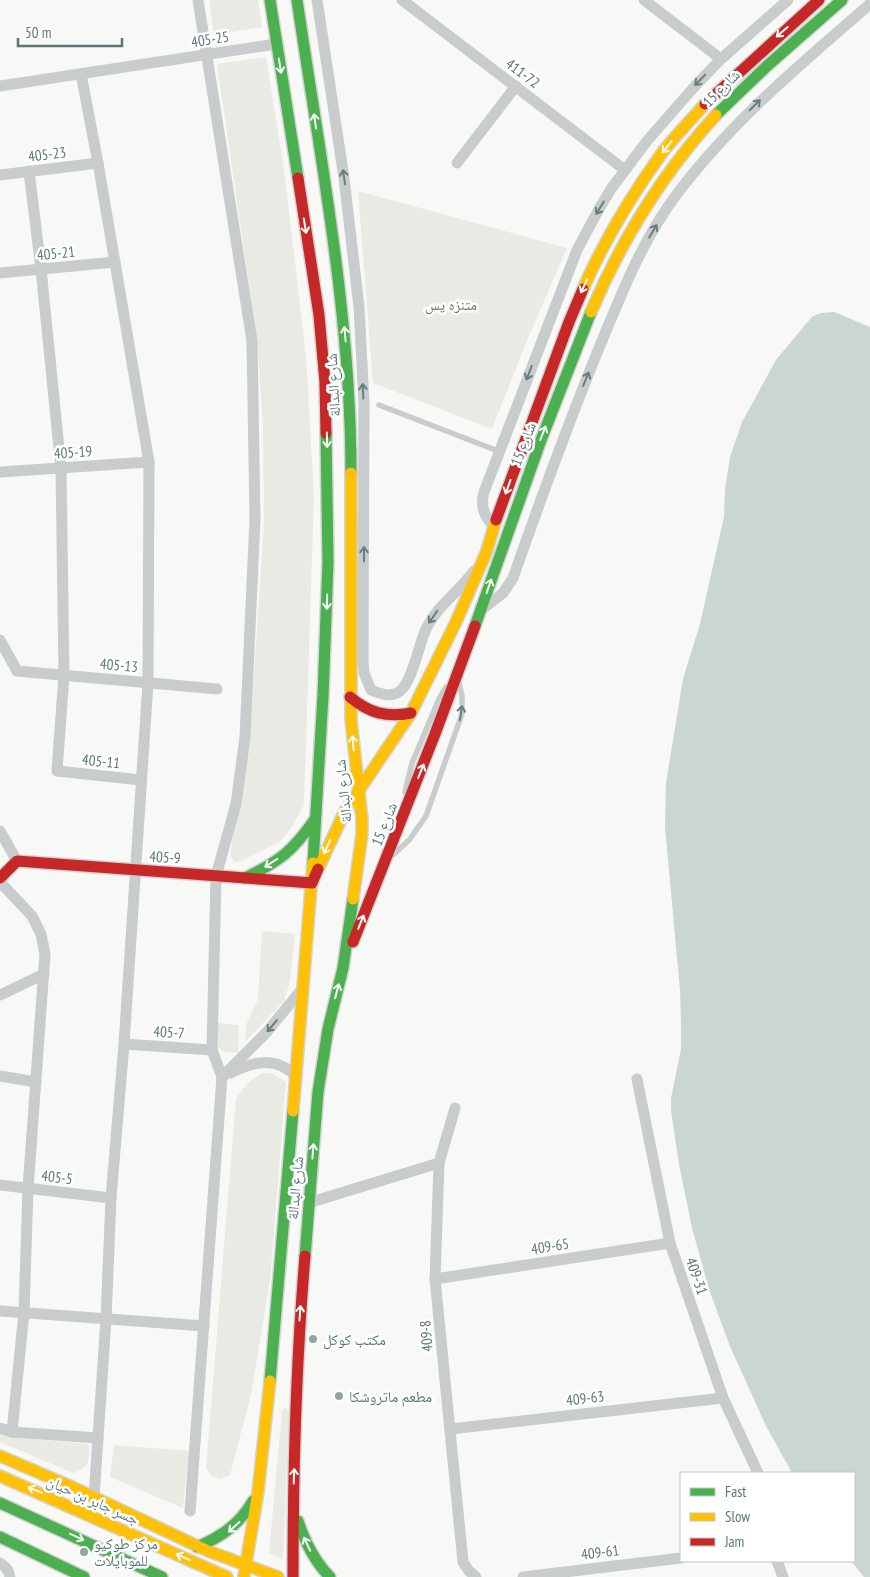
<svg xmlns="http://www.w3.org/2000/svg" width="870" height="1577" viewBox="0 0 870 1577" font-family="'PT Sans Narrow','Noto Naskh Arabic',sans-serif">
<style>
.green{fill:#e9eae4}
.water{fill:#c9d6d4}
.lines{fill:none;stroke-linecap:round;stroke-linejoin:round}
.fast-casing{stroke:#d3d5d4;stroke-width:14}
.slow-casing{stroke:#d3d5d4;stroke-width:14}
.jam-casing{stroke:#d3d5d4;stroke-width:14}
.lane{stroke:#c8cccc;stroke-width:5.5}
.street{stroke:#c8cccc;stroke-width:11}
.fast{stroke:#4caf50;stroke-width:11}
.slow{stroke:#ffc107;stroke-width:11}
.jam{stroke:#c62828;stroke-width:11}
.oneway{stroke:#f6fbf6}
.oneway2{stroke:#658080}
.poi-dot{fill:#91a4a4;stroke:#fff;stroke-width:2}
.labels{text-anchor:middle;dominant-baseline:central;stroke-width:5;stroke-linejoin:round;paint-order:stroke}
.street-label{font-size:15px;fill:#5a7777;stroke:#fff}
.park-label{font-size:15px;fill:#717a62;stroke:#fff}
.poi-label{font-size:15px;fill:#5a7777;stroke:#fff;text-anchor:start}
</style>
<rect width="100%" height="100%" fill="#f8f8f7"/>
<g class="green">
<path d="M209,0H258L262,27L214,35Z"/>
<path d="M266,57L284,169L306,356L314,495L304,805L292,827L281,841L241,861L234,862L230,855L251,720L264,522L263,428L257,340L217,64Z"/>
<path d="M358,191L567,248L529,336L492,429L373,383Z"/>
<path d="M262,931L295,934L290,981L284,1001L245,1042L246,1025L258,999Z"/>
<path d="M217,1023L239,1025L238,1053L224,1052L216,1045Z"/>
<path d="M263,1073H271L286,1082L270,1281L251,1395L230,1475L220,1479L211,1476L206,1468L236,1099C244,1087 250,1079 263,1073Z"/>
<path d="M285,1407L289,1412L283,1560L269,1553L282,1411Z"/>
<path d="M0,1431L19,1438L89,1444C89,1461 91,1467 73,1473L0,1442Z"/>
<path d="M114,1445L189,1451L183,1508L110,1477Z"/>
</g>
<path class="water" d="M834,312L870,327V1577H864L851,1561H854V1473H792L766,1426L729,1344L709,1289L692,1228L679,1164L671,1111V1098L681,1049V1023L680,990L665,827L666,783L683,679L700,624L724,517L725,490L730,457L742,422L776,360L805,325L813,316L821,313Z"/>
<g class="lines">
<defs>
<g id="fast">
<path d="M270,0L298,178"/>
<path d="M297,0C320,157 351,314 351,473"/>
<path d="M716,115L767,66L842,0"/>
<path d="M475,626L541,440L591,312"/>
<path d="M313,863L323,696L328,562L326,433"/>
<path d="M245,878C280,861 293,851 315,819"/>
<path d="M305,1256L318,1092L328,1029L343,968L353,899"/>
<path d="M270,1381L293,1111"/>
<path d="M0,1503L162,1577"/>
<path d="M298,1521C305,1542 314,1561 330,1577"/>
<path d="M0,1537L84,1577"/>
<path d="M197,1547C221,1537 240,1524 253,1501"/>
</g>
<g id="slow">
<path d="M583,289C604,241 631,196 662,153C675,136 691,120 705,104"/>
<path d="M591,312C622,239 663,173 716,115"/>
<path d="M351,473V720L362,819V834L353,899"/>
<path d="M318,869L345,811L411,713L456,622L486,553L496,520"/>
<path d="M293,1111L313,863"/>
<path d="M0,1456L72,1487L208,1551L278,1577"/>
<path d="M0,1476L227,1577"/>
<path d="M244,1576L258,1492L270,1381"/>
</g>
<g id="jam">
<path d="M705,104L819,0"/>
<path d="M298,178L319,315L325,382L326,433"/>
<path d="M496,520L569,322L583,289"/>
<path d="M350,697C369,713 387,718 411,713"/>
<path d="M0,878L17,861L312,883L318,869"/>
<path d="M353,942L435,734L475,626"/>
<path d="M293,1577C293,1470 296,1363 305,1256"/>
</g>
</defs>
<use href="#fast" class="fast-casing"/>
<use href="#slow" class="slow-casing"/>
<use href="#jam" class="jam-casing"/>
<g class="lane">
<path d="M379,405L498,451"/>
<path d="M405,792L412,763L439,699L446,687"/>
<path d="M393,855L410,839L426,816L462,714V696L459,683"/>
</g>
<g class="street">
<path d="M317,0L344,178L359,307L364,403L363,661L364,673L371,690C381,694 391,698 400,691C413,681 419,642 427,627C438,605 460,591 474,571"/>
<path d="M402,0L625,170"/>
<path d="M644,0L721,59"/>
<path d="M81,74L98,163L149,462L148,683L124,1044L111,1198L106,1319L94,1497"/>
<path d="M0,86L276,44"/>
<path d="M457,163L516,86"/>
<path d="M29,171L41,269L61,468L64,675L57,771L141,780"/>
<path d="M0,175L98,163"/>
<path d="M0,273L115,262"/>
<path d="M0,472L149,462"/>
<path d="M494,526C484,517 480,506 484,492L577,250L599,209L611,189L647,141L695,86L721,59L788,0"/>
<path d="M480,611L503,593L513,578C540,501 568,424 599,348C621,295 642,240 677,194C732,121 802,63 870,4"/>
<path d="M0,640L17,671L217,689"/>
<path d="M0,831L17,861"/>
<path d="M0,882L32,916L41,934L45,954L28,1189L24,1312L12,1432"/>
<path d="M0,995L44,974"/>
<path d="M124,1044L212,1050"/>
<path d="M230,1073C254,1061 276,1056 297,1077"/>
<path d="M0,1076L36,1082"/>
<path d="M222,1077L265,1034L303,988"/>
<path d="M637,1079L670,1243L723,1398L758,1473"/>
<path d="M455,1108L439,1163L435,1279L463,1562L469,1571L476,1577"/>
<path d="M0,1185L111,1198"/>
<path d="M308,1203L439,1163"/>
<path d="M435,1279L670,1243"/>
<path d="M0,1311L204,1326"/>
<path d="M0,1428L12,1432L98,1438"/>
<path d="M450,1429L723,1398"/>
<path d="M190,1511L222,1077L212,1050L216,876L236,804L245,737L255,519L252,341L198,0"/>
<path d="M777,1561L783,1577"/>
<path d="M0,1563C6,1567 9,1570 10,1577"/>
<path d="M523,1577L681,1558"/>
</g>
<use href="#fast" class="fast"/>
<use href="#slow" class="slow"/>
<use href="#jam" class="jam"/>
</g>
<defs><path id="oneway-shaft" d="M-6 0H5M1.5-3L5.5 0L1.5 3" fill="none" stroke-width="1.6" stroke-linecap="round" stroke-linejoin="round" transform="scale(1.25)"/></defs>
<g class="oneway">
<use href="#oneway-shaft" transform="translate(782 32) rotate(139)"/>
<use href="#oneway-shaft" transform="translate(280 66) rotate(81)"/>
<use href="#oneway-shaft" transform="translate(315 121) rotate(-98)"/>
<use href="#oneway-shaft" transform="translate(667 147) rotate(129)"/>
<use href="#oneway-shaft" transform="translate(305 226) rotate(81)"/>
<use href="#oneway-shaft" transform="translate(584 286) rotate(115)"/>
<use href="#oneway-shaft" transform="translate(345 334) rotate(-95)"/>
<use href="#oneway-shaft" transform="translate(543 433) rotate(-69)"/>
<use href="#oneway-shaft" transform="translate(327 440) rotate(89)"/>
<use href="#oneway-shaft" transform="translate(508 487) rotate(110)"/>
<use href="#oneway-shaft" transform="translate(489 586) rotate(-71)"/>
<use href="#oneway-shaft" transform="translate(327 602) rotate(91)"/>
<use href="#oneway-shaft" transform="translate(353 743) rotate(-96)"/>
<use href="#oneway-shaft" transform="translate(421 771) rotate(-68)"/>
<use href="#oneway-shaft" transform="translate(327 847) rotate(115)"/>
<use href="#oneway-shaft" transform="translate(271 863) rotate(147)"/>
<use href="#oneway-shaft" transform="translate(361 922) rotate(-68)"/>
<use href="#oneway-shaft" transform="translate(337 991) rotate(-75)"/>
<use href="#oneway-shaft" transform="translate(313 1151) rotate(-85)"/>
<use href="#oneway-shaft" transform="translate(300 1313) rotate(-86)"/>
<use href="#oneway-shaft" transform="translate(294 1476) rotate(-88)"/>
<use href="#oneway-shaft" transform="translate(35 1490) rotate(-158)"/>
<use href="#oneway-shaft" transform="translate(234 1527) rotate(137)"/>
<use href="#oneway-shaft" transform="translate(77 1537) rotate(25)"/>
<use href="#oneway-shaft" transform="translate(307 1544) rotate(-115)"/>
<use href="#oneway-shaft" transform="translate(183 1557) rotate(-156)"/>
</g>
<g class="oneway2">
<use href="#oneway-shaft" transform="translate(700 80) rotate(134)"/>
<use href="#oneway-shaft" transform="translate(755 105) rotate(-45)"/>
<use href="#oneway-shaft" transform="translate(344 177) rotate(-98)"/>
<use href="#oneway-shaft" transform="translate(600 208) rotate(121)"/>
<use href="#oneway-shaft" transform="translate(653 231) rotate(-59)"/>
<use href="#oneway-shaft" transform="translate(529 373) rotate(111)"/>
<use href="#oneway-shaft" transform="translate(586 379) rotate(-68)"/>
<use href="#oneway-shaft" transform="translate(363 391) rotate(-93)"/>
<use href="#oneway-shaft" transform="translate(364 554) rotate(-90)"/>
<use href="#oneway-shaft" transform="translate(433 617) rotate(125)"/>
<use href="#oneway-shaft" transform="translate(461 713) rotate(-81)"/>
<use href="#oneway-shaft" transform="translate(272 1026) rotate(130)"/>
</g>
<g class="poi-dot">
<circle cx="313" cy="1339" r="5"/>
<circle cx="339" cy="1396" r="5"/>
<circle cx="84" cy="1552" r="5"/>
</g>
<g class="labels">
<g class="street-label">
<text transform="translate(210 39) rotate(-9)">405-25</text>
<text transform="translate(523 73) rotate(37)">411-72</text>
<text transform="translate(721 88) rotate(-45)">شارع 15</text>
<text transform="translate(47 154) rotate(-7)">405-23</text>
<text transform="translate(56 253) rotate(-6)">405-21</text>
<text transform="translate(333 385) rotate(-93)">شارع البدالة</text>
<text transform="translate(523 444) rotate(-69)">شارع 15</text>
<text transform="translate(73 452) rotate(-4)">405-19</text>
<text transform="translate(119 665) rotate(5)">405-13</text>
<text transform="translate(101 761) rotate(6)">405-11</text>
<text transform="translate(343 791) rotate(-96)">شارع البدالة</text>
<text transform="translate(384 824) rotate(-68)">شارع 15</text>
<text transform="translate(165 857) rotate(4)">405-9</text>
<text transform="translate(169 1032) rotate(4)">405-7</text>
<text transform="translate(57 1177) rotate(7)">405-5</text>
<text transform="translate(295 1188) rotate(-85)">شارع البدالة</text>
<text transform="translate(550 1246) rotate(-9)">409-65</text>
<text transform="translate(697 1276) rotate(71)">409-31</text>
<text transform="translate(426 1336) rotate(-95)">409-8</text>
<text transform="translate(585 1398) rotate(-7)">409-63</text>
<text transform="translate(93 1500) rotate(24)">جسر جابر بن حيان</text>
<text transform="translate(600 1552) rotate(-7)">409-61</text>
</g>
<g class="park-label">
<text x="451" y="304">متنزه يس</text>
</g>
<g class="poi-label">
<text x="323" y="1339">مكتب كوكل</text>
<text x="349" y="1396">مطعم ماتروشكا</text>
<text x="94" y="1543">مركز طوكيو<tspan x="94" dy="17">للموبايلات</tspan></text>
</g>
</g>
<rect x="680" y="1472" width="175" height="90" fill="#ffffff" stroke="#bdc9c9"/>
<rect x="690" y="1488" width="25" height="8" fill="#4caf50" stroke="#bdc9c9"/>
<text x="725" y="1497" font-size="15" fill="#5a7777">Fast</text>
<rect x="690" y="1513" width="25" height="8" fill="#ffc107" stroke="#bdc9c9"/>
<text x="725" y="1522" font-size="15" fill="#5a7777">Slow</text>
<rect x="690" y="1538" width="25" height="8" fill="#c62828" stroke="#bdc9c9"/>
<text x="725" y="1547" font-size="15" fill="#5a7777">Jam</text>
<path d="M18 38v8h104v-8" fill="none" stroke="#5a7777" stroke-width="2.5"/>
<text x="25" y="38" font-size="15" fill="#5a7777" stroke="#ffffff" stroke-width="4" paint-order="stroke">50 m</text>
</svg>
